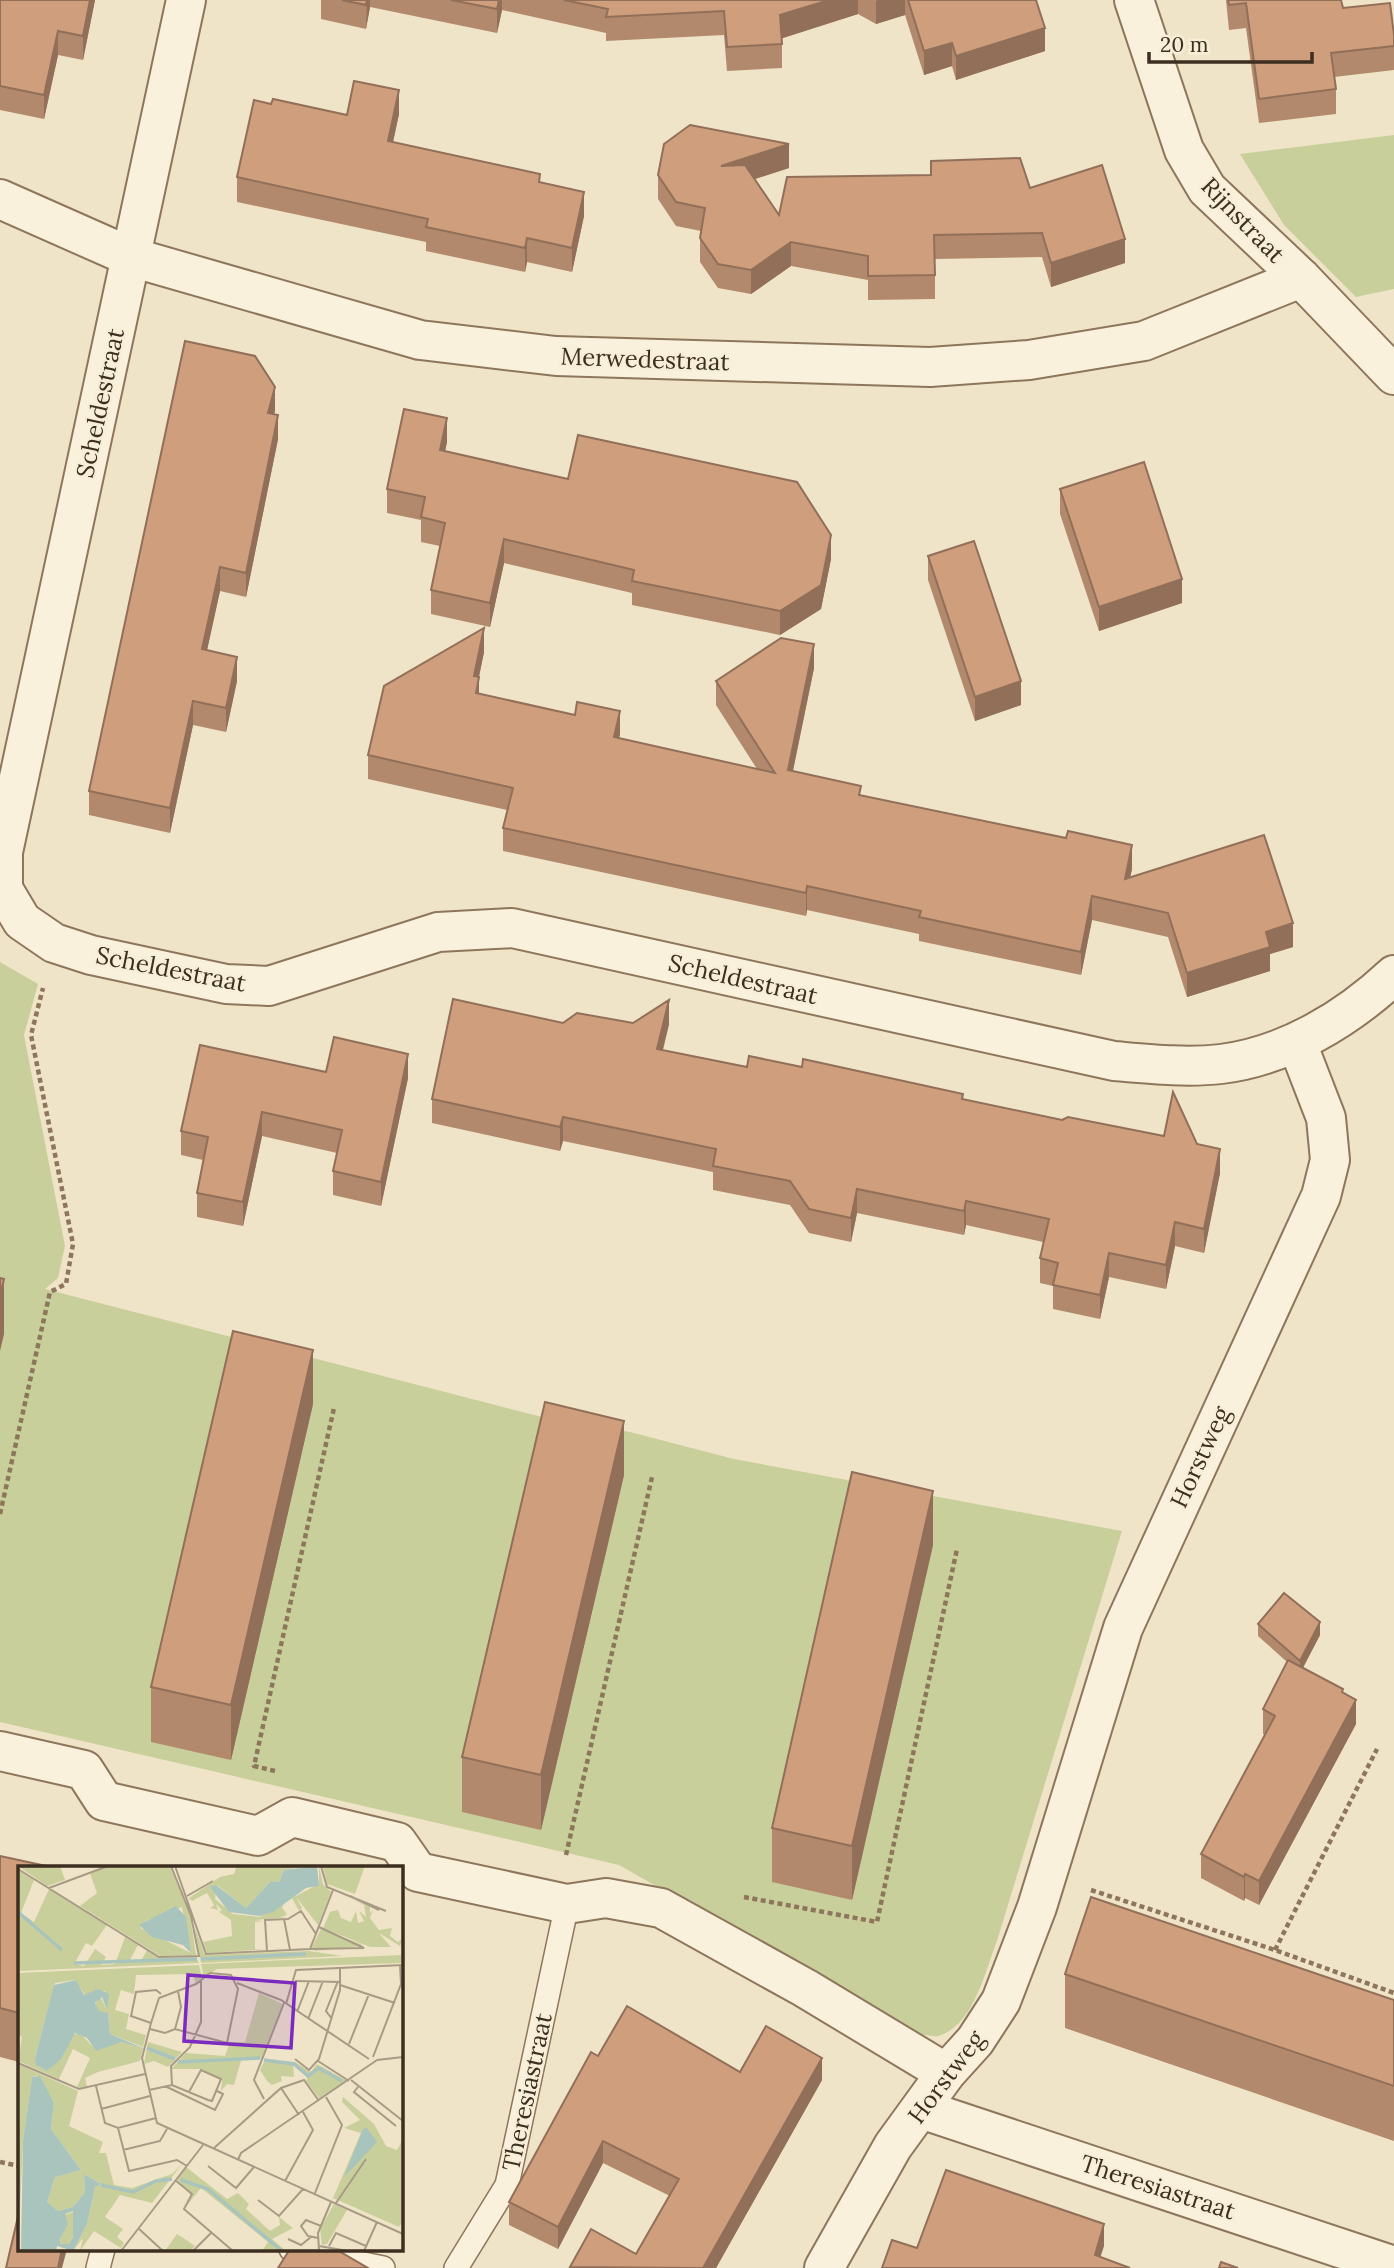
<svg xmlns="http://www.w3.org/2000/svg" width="1394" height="2268" viewBox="0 0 1394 2268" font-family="Lora,serif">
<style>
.green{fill:#c9cf9b}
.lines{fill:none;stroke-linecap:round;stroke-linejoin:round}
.service-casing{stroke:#8d765c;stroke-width:26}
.minor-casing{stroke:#8d765c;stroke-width:42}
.path{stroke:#8d765c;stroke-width:4.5;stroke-dasharray:5 3.5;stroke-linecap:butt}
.service{stroke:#faf1dc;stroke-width:23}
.minor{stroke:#faf1dc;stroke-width:38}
.wall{fill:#b2896c}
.shaded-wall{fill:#916f58}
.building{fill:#cf9f7d;stroke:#916f58;stroke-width:2}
.labels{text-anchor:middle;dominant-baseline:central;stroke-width:5;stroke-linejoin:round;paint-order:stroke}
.street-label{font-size:24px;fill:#3d2e20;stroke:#f7eed8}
.inset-river{fill:none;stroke:#a9c4bc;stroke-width:3.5}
.inset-road{fill:none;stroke:#a89b85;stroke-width:2}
.view{fill:#7b2cbf;fill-opacity:0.15;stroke:#7b2cbf;stroke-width:3.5}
.inset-edge{fill:none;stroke:#3d2e20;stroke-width:3.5}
</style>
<rect width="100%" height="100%" fill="#f0e4c8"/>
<g class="green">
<path d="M1394,135V289L1356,297L1284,225L1240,154Z"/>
<path d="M0,962L38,984L24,1035L65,1246L58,1278L45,1289L542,1417L630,1432L734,1459L1122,1531L997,1941C985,1971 974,2026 938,2036C932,2037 922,2034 916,2034L619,1865L0,1722Z"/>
</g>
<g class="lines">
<defs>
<g id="service">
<path d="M291,2249L383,2268"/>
<path d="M98,2268L103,2249"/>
<path d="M456,2268L507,2185L567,1904"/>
</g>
<g id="minor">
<path d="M186,0L3,852V889L22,921L54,943L91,955L226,984L269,986L438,932L512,928L1114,1061C1149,1064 1186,1068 1221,1064C1286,1056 1347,1019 1394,975"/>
<path d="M1134,0L1184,150L1207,189L1301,278L1394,375"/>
<path d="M0,199L131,257L420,340L556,356L930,367L1029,360L1144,341L1301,278"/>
<path d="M0,1751L84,1770L104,1801L258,1836L292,1817L397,1842L418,1872L567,1904L606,1898L661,1908L805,1988L946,2073"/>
<path d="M921,2109L1394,2266"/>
<path d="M824,2268L893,2146L946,2073L975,2041L1001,2001L1037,1907L1123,1628L1321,1196L1330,1160L1326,1118L1297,1043"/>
</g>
</defs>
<use href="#service" class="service-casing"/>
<use href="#minor" class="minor-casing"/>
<g class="path">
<path d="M0,1514L50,1292L66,1284L73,1244L31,1035L43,988"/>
<path d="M275,1771L254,1766L334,1408"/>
<path d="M566,1855L652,1477"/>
<path d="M1091,1890L1275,1950L1394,1993"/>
<path d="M744,1897L877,1922L957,1549"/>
<path d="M1275,1950L1377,1749"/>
<path d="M0,2162L19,2166"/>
</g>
<use href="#service" class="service"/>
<use href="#minor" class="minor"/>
</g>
<g class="wall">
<path d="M0,0H95L83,60L58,55L44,119L0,110Z"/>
<path d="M321,0H1036L1045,51L956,80L952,66L924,75L905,15L876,24L858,14L782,38V68L727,71L724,35L606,41V33L502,10L497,33L370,7L366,29L321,19Z"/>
<path d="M1226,0H1341L1343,8L1394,35V70L1334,77L1336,89V114L1259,123L1246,28L1229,30Z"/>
<path d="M271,104L347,115L399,114L393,142L540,182L584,216L572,272L527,262L525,272L426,251V242L237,202V177Z"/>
<path d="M789,168L755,179L779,215L1030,188L1125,263L1051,287L1042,257L935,259V299L868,300V280L791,266L751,294L718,288L700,262V238L701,231L676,226L658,199V175Z"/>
<path d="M275,411L274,414L278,439L246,597L220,591L207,650L237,681L226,732L193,725L170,833L89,815V791Z"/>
<path d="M447,442L445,451L831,559L821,609L780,635L632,605V593L504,563L490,627L431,614V590L440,546L421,542V520L387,513V489Z"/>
<path d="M1060,489L1182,603L1099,631L1060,514Z"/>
<path d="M928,556L1021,705L975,721L928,580Z"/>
<path d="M484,652L479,677V694L620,734L619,738L757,769L716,705V681L814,668L793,771L861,795L1132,869L1130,877L1293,947L1270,954V971L1187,997L1168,937L1092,920L1081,975L919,941V934L807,910L806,916L503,851V828L507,810L368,779V755Z"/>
<path d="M563,1023L669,1024L663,1050L747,1067L963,1099L1062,1120L1197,1144L1220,1173L1204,1253L1175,1246L1166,1289L1109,1277L1100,1319L1053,1309V1286L1040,1283V1258L1043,1242L966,1225L964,1235L857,1213L851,1242L809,1233L790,1205L713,1190V1172L563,1141L560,1151L432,1123V1099Z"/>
<path d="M326,1072L408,1078L381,1206L333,1195V1171L337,1153L262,1136L243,1226L197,1217V1193L203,1160L181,1155V1131Z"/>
<path d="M313,1404L231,1760L151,1742V1687Z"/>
<path d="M624,1475L541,1830L462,1812V1757Z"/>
<path d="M933,1545L852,1900L772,1882V1828Z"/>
<path d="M1258,1624L1320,1635L1303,1668L1343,1693L1356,1724L1259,1905L1245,1898L1244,1901L1201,1878V1854L1265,1735L1263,1734V1709L1287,1662L1258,1636Z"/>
<path d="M0,1856L19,1867V2062L0,2057Z"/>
<path d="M1065,1974L1394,2000V2141L1065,2028Z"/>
<path d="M598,2056L822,2080L716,2268H570L591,2229L636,2254L670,2196L603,2163L558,2249L509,2225V2202Z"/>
</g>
<g class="shaded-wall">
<path d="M90,0H95L83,60V36Z"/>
<path d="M367,0H370V7L366,29Z"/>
<path d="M499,0H502V10L497,33V9Z"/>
<path d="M829,0H858V14L780,39V15Z"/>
<path d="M878,0H905V15L876,24V1Z"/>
<path d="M1045,28V51L956,80V56Z"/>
<path d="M58,31V55L44,119V95Z"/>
<path d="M952,43V66L924,75V51Z"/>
<path d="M399,90V114L388,165V141Z"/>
<path d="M789,144V168L721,190V166Z"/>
<path d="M584,192V216L572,272V248Z"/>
<path d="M527,238V262L525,272V248Z"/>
<path d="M1125,239V263L1051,287V263Z"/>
<path d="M791,242V266L751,294V270Z"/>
<path d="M275,387V411L268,437V413Z"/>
<path d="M278,415V439L246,597V573Z"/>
<path d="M447,418V442L440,474V450Z"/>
<path d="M831,535V559L821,609L780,635V611Z"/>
<path d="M504,539V563L490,627V603Z"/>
<path d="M220,567V591L202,673V649Z"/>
<path d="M1182,579V603L1099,631V607Z"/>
<path d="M484,628V652L474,700V676Z"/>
<path d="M814,644V668L788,794V770Z"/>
<path d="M237,657V681L226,732V708Z"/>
<path d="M479,677V701L476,693Z"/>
<path d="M1021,681V705L975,721V697Z"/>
<path d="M193,701V725L170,833V808Z"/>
<path d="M620,711V734L614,761V737Z"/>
<path d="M1132,845V869L1125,902V879Z"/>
<path d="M807,886V910L806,916V893Z"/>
<path d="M1092,896V920L1081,975V952Z"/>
<path d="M1293,923V947L1270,954V971L1187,997V973L1266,932Z"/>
<path d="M669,1000V1024L657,1073V1049Z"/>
<path d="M408,1054V1078L381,1206V1182Z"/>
<path d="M262,1112V1136L243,1226V1202Z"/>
<path d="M563,1117V1141L560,1151V1127Z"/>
<path d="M1220,1149V1173L1204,1253V1229Z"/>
<path d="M857,1189V1213L851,1242V1218Z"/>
<path d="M966,1201V1225L964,1235V1211Z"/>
<path d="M1175,1222V1246L1166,1289V1265Z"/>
<path d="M1109,1253V1277L1100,1319V1295Z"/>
<path d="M4,1279V1334L0,1351V1296Z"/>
<path d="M313,1350V1404L231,1760V1705Z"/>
<path d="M624,1421V1475L541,1830V1775Z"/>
<path d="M933,1491V1545L852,1900V1846Z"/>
<path d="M1320,1622V1635L1300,1673V1661Z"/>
<path d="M1356,1700V1724L1259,1905V1881Z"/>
<path d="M1245,1874V1898L1244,1901V1877Z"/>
<path d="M822,2058V2080L716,2268H703Z"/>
<path d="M603,2141V2163L558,2249V2227Z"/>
<path d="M1104,2224V2246L1097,2268L1095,2255Z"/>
<path d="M62,2249H67L62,2268H58Z"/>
</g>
<g class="building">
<path d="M0,0H90L83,36L58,31L44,95L0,86Z"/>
<path d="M342,0H367L366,5Z"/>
<path d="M451,0H499L497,9Z"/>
<path d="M564,0H829L780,15L782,44L727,47L724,11L606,17L608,9Z"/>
<path d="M908,0H1036L1045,28L956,56L952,43L924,51Z"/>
<path d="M1228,0H1341L1343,8L1390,3L1394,35V46L1331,53L1336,89L1259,99L1246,3L1229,5Z"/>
<path d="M354,81L399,90L388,141L540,174L539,182L584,192L572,248L527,238L525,248L426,227L428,219L237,177L254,100L271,104L273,99L347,115Z"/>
<path d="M690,125L789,144L721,166L745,165L779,215L787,177L931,175V161L1020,158L1030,188L1102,165L1125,239L1051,263L1042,233L934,235L935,275L868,276V256L791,242L751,270L718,264L700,238L705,208L676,202L658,175L664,144Z"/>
<path d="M185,341L255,356L275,387L268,413L278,415L246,573L220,567L202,649L237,657L226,708L193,701L170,808L89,791Z"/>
<path d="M404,409L447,418L440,450L568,479L578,435L797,482L831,535L821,585L780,611L632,581L634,570L504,539L490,603L431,590L445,523L421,517L425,497L387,489Z"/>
<path d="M1144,462L1182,579L1099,607L1060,489Z"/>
<path d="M974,541L1021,681L975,697L928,556Z"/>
<path d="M484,628L474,676L479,677L476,693L575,715L577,702L620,711L614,737L775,773L716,681L781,638L814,644L788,770L861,786L859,795L1066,838L1068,831L1132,845L1125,879L1264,835L1293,923L1266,932L1270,947L1187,973L1168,913L1092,896L1081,952L919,917L921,911L807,886L806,893L503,828L513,788L368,755L384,686Z"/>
<path d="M453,999L563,1023L577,1013L633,1023L669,1000L657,1049L747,1067L749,1056L802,1067L803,1059L963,1094L962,1099L1062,1120L1068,1117L1164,1136L1173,1092L1197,1144L1220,1149L1204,1229L1175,1222L1166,1265L1109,1253L1100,1295L1053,1285L1058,1263L1040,1258L1049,1219L966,1201L964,1211L857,1189L851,1218L809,1209L790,1181L713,1166L716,1149L563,1117L560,1127L432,1099Z"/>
<path d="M334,1037L408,1054L381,1182L333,1171L342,1130L262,1112L243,1202L197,1193L208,1137L181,1131L200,1045L326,1072Z"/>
<path d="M0,1278L4,1279L0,1296Z"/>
<path d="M233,1331L313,1350L231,1705L151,1687Z"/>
<path d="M545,1402L624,1421L541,1775L462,1757Z"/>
<path d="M852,1472L933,1491L852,1846L772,1828Z"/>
<path d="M1284,1593L1320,1622L1300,1661L1258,1624Z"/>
<path d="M1288,1660L1343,1689L1342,1692L1356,1700L1259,1881L1245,1874L1244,1877L1201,1854L1275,1716L1263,1709Z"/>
<path d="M0,1856L51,1867H19V2013L0,2008Z"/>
<path d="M1091,1897L1394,2000V2086L1065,1974Z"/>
<path d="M627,2006L740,2072L766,2026L822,2058L703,2268L570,2267L591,2229L636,2254L679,2179L603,2141L558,2227L509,2202L591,2052L598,2056Z"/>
<path d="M946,2170L1104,2224L1095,2255L1130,2268H882L892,2240L917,2248Z"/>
<path d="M19,2212V2249H62L58,2268H6Z"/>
<path d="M290,2249H329L337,2250L368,2268H278Z"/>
<path d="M1221,2262L1238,2268H1219Z"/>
</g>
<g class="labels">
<g class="street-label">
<text transform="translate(1243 220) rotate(46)">Rijnstraat</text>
<text transform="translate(645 359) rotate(2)">Merwedestraat</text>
<text transform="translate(100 403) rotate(-78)">Scheldestraat</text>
<text transform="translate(171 969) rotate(11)">Scheldestraat</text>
<text transform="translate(743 979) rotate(13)">Scheldestraat</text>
<text transform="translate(1200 1457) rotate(-65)">Horstweg</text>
<text transform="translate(946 2077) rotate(-53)">Horstweg</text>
<text transform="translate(527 2092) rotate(-78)">Theresiastraat</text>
<text transform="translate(1158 2187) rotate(18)">Theresiastraat</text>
</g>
</g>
<g transform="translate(18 1866)">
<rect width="385" height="385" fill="#f0e4c8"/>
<path d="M0,0H42L47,14L29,20ZM92,0H152L172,49L178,89L142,90L62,40L79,27L72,7ZM164,41L173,87L122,62L128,55ZM154,0L187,89L291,85L325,90L183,97L177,63ZM219,0H289L266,4L261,16L253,15L228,42L199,19L197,33L215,48L242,51L267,36L264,41L269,49L263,51H271L237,54L245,55L237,56V83H248L189,87L185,76L214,70L213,54L201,46L204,44L198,38L200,44L192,42L196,39L189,27L174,35L171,32L202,11L216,8ZM301,0L305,18L313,26L300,59L278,31L284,42L281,45L274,32L301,18ZM305,0H347L337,28L309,18ZM0,4L16,14L3,47L16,56L31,23L89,59L74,80L68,77L56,98L66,100L77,83L88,91L83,99L97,98L107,71L120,79L111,96L123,95L129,84L141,92L178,91L181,97L0,105ZM331,32L352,41V47L355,44L352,52L361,64L374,62L372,70L380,76L385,72L382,80L361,67L373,81H352L305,62L312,46L320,44L323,52L333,56L338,45L340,57L346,55L341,45L348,51L346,39ZM303,63L343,78L344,80L297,85L294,81ZM383,89L384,97L199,103L186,111L183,98ZM181,99L184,112L177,117L176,108L118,109L116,128L103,124L97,144L111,148L108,163L128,169L125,181L92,168L90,147L81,146L77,139L82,130L89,144L87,125L67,129L57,114L37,117L17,191L21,201L29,205L43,192L54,169L62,167L76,182L103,176L125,182L122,195L80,206L67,212L69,221L63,222L59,221L72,192L55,183L41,213L0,195L4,171L0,169V107ZM241,127L265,138L243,193L224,191L216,219L209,218L203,225L204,214L183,203H153L168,187L207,190L212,176H227ZM130,176L164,186L150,201L136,195L126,198ZM247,194L277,196L293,206L299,198L329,215L302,233L288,215L290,210L275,198L276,211L263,210L264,215L254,219L249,215L242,204ZM2,199L60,225L51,260L85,276L81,287H88L96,319L114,322L154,308L164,298L134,337L102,329L87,351L105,363L99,371L106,377L103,382L76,365L62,385L65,372L55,385L69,358L77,321L83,318L66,308L67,326L55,341L40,345L29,336L37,311L63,304L33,263L36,237L20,210L14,211L5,275L0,385ZM325,231L356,258L368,280L379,284L385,273V355L381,361L315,332L343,267L326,262L342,254L324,236ZM168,301L209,333L220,327L231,338L228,343L252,365L262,359L261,351L275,362L254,373L268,385H244L250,376L183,322L166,343L173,329L159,314ZM316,338L329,344L309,378L304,379L302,363ZM55,346L56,368L51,378H44L40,375L49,359L46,349ZM159,368L167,373L177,380L172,385H147Z" fill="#c9cf9b" fill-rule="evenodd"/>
<path d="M299,0L301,20L288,22L255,46L242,50L211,46L192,21L198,19L228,42L253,15L261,16L266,4ZM158,40L168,51L173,87L165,79L134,71L121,59ZM58,114L66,129L80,123L91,128L89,144L84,131L77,137L81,145L90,147L92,168L125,182L103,176L78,185L69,172L57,167L43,193L29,205L18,199L17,192L36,119ZM22,210L36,237L33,263L63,304L37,311L29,336L40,345L55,341L67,326L66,308L83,318L77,321L69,358L55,385L39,380L38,385H3L5,275L14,211ZM55,345V371L51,378H43L41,375L50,358L47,348ZM349,262L359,276L326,311L345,263Z" fill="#a9c4bc" fill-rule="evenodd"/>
<path class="inset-river" d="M0,46L44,84M183,93L288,88M56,97L179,93M129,182L157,193M246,194L276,198L290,210L301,202L324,215M160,196L242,192M163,314L190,323L264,385M83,319L115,326L138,315L154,313"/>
<path class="inset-road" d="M157,0L188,88L292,83L315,24M303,0L309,21L368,45M0,3L141,91L181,90L173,50L153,0M31,22L90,0M169,30L195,15M332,30L361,44M266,53L272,84M292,83L346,82L301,61M249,85L247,54L270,53L283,45L298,68M277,115L323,116M219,117L263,134L351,193M322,119L377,137M268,138L278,104L385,99M279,146L291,115M290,153L305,115M314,153L308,145L320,115M133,157L113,150L118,126L138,124L143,128M132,163L147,167L157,163L209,177L220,123L213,109L192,107L178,118L141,132L133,157L124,192L139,257L385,368M157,163L163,141L160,125M331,178L351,128M355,191L383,118L382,99M277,193L291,204L301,193L322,124V102M359,194L385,191M300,195L331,215M0,197L61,223L127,208M333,214L385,255M154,219L153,200L172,181L183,156V114M78,220L87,257L100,262L138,252M149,221L197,244L205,228L199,225M340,221L336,226L378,260M263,222L281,249M131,224L154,219L190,234L194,235L203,213L183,204L171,226M246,233L236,214L266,137M83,243L132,230M100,262L111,305L159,294L169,300M196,282L263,222L286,214L301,235M105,284L142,275L149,263M220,294L223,287L359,194M190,300L218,322L236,301M157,314L174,328L166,343L215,385M267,315L295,264L285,246M297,327L324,259L308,231M240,334L261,350L285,323M318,337L348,293M120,362L145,385M300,372L290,370L283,360L288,354L303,360M270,373L283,379L293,371M301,380L330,385M311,380L318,367L348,380M103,385L185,279M175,385L193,367M301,385L300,367L313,336M346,385L359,356"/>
<path class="view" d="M170,109L277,117L273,182L166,175Z"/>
<rect width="385" height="385" class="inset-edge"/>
</g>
<path d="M1149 52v10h163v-10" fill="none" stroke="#3d2e20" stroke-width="3.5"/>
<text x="1160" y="52" font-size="21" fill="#3d2e20" stroke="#f7eed8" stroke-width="5" paint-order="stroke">20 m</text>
</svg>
